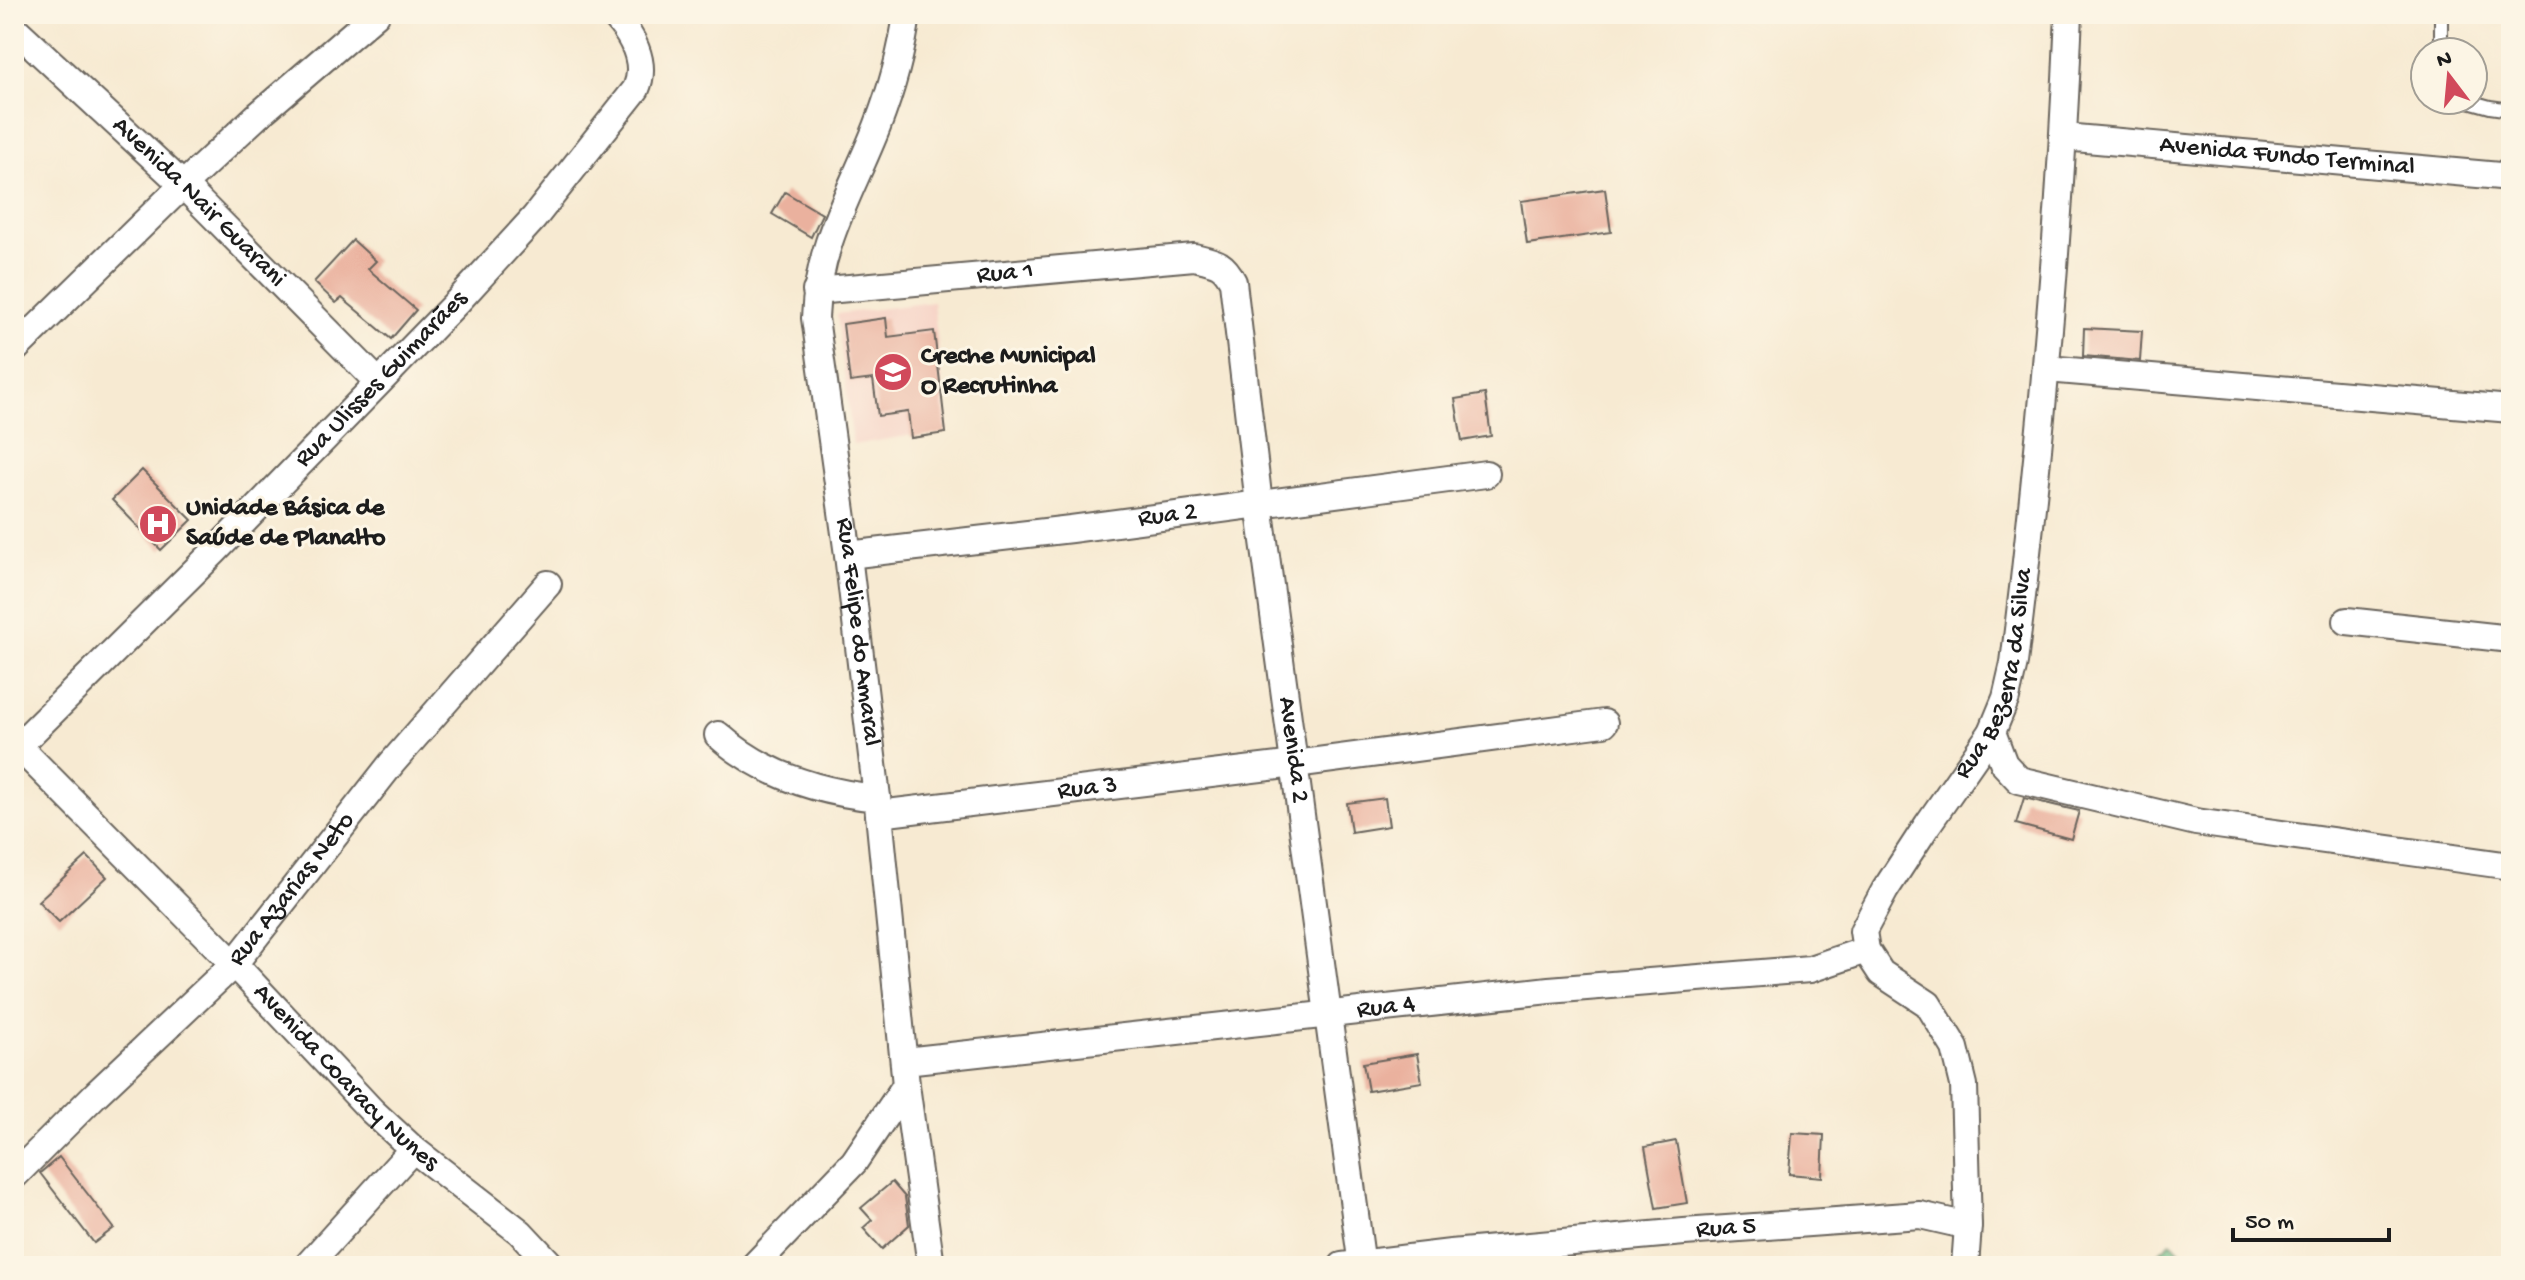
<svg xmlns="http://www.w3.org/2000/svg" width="2525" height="1280" viewBox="0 0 2525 1280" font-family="'Gochi Hand',sans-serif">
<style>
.built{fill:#f6d1c5}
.forest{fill:#6dbb84;stroke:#446c50;stroke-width:2}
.building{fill:#eab19e}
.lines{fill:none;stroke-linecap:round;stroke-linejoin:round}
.lane-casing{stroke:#69645c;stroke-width:16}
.street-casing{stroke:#69645c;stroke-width:30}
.lane{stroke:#fff;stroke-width:12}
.street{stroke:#fff;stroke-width:26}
.labels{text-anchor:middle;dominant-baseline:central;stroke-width:6;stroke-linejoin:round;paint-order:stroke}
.street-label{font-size:26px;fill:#1c1c1c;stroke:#fcf5e5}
.poi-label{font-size:26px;font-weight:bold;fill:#1c1c1c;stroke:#fcf5e5;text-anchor:start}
</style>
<rect width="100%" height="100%" fill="#fcf5e5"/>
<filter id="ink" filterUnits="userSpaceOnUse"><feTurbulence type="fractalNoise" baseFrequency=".0125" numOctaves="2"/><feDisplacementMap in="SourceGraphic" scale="16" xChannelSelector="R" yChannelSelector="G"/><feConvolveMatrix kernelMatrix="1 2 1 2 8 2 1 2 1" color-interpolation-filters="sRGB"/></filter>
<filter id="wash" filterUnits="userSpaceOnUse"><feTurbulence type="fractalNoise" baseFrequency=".006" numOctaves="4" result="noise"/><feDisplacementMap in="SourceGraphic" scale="32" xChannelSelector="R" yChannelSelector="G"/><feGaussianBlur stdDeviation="1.8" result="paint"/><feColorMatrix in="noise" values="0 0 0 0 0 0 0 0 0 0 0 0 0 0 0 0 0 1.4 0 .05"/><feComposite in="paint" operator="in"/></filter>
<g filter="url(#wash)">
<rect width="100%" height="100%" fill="#f7ead2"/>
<path class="built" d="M933,302L948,429L853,445L837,314Z"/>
<path class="forest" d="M2171,1242L2194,1266H2144Z"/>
<g id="blocks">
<g class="building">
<path d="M1605,189L1611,232L1527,244L1521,201Z"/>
<path d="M785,192L822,214L811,237L772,214Z"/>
<path d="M353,240L376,261L368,269L416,310L391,339L342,298L336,303L314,282Z"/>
<path d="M886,318L888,337L934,331L946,433L911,438L908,412L878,416L873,379L850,382L843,324Z"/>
<path d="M2084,328L2142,331L2140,361L2083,356Z"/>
<path d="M1485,394L1491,436L1462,441L1455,399Z"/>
<path d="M142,470L192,520L161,550L112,500Z"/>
<path d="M1385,798L1389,826L1351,832L1347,803Z"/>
<path d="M2024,798L2079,811L2071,839L2016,824Z"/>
<path d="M87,856L107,877L59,922L38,901Z"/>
<path d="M1417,1054L1422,1082L1368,1091L1363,1063Z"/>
<path d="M1792,1133L1824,1135L1822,1177L1789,1174Z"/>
<path d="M1676,1141L1687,1203L1656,1208L1645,1147Z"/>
<path d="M59,1157L114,1228L94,1243L40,1173Z"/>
<path d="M892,1182L905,1197L909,1225L882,1249L863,1228L872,1220L861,1208Z"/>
</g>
</g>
</g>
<g filter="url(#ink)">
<use href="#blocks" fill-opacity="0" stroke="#69645c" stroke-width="2"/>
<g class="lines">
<defs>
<g id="lane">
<path d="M2441,52V14"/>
<path d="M2465,100L2490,107L2511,110"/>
</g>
<g id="street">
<path id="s1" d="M907,14C902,52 891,91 877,127C851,193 818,243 815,318L848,555L879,814L906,1085L931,1266"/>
<path id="s2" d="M14,28L183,185L378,382"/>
<path id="s3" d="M2064,137L2511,177"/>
<path id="s4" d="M816,291L1194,257C1215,262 1223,262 1233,282L1259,504L1362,1266"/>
<path d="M14,350L183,185L256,117L376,14"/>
<path d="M2047,369L2511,409"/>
<path id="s5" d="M848,555L1071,529L1486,474"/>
<path d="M2347,621L2511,639"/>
<path d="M1992,732L2004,764L2019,780L2196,822L2511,866"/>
<path d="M718,735C763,775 818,792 877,798"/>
<path id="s6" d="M14,742L234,964L372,1111L413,1149L520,1232L552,1266"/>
<path id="s7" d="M14,750L215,551L458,301L534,218L636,89C648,62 631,34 613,14"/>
<path id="s8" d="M879,814L1295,764L1604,723"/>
<path id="s9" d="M905,1061L1549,990L1810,969L1866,950"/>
<path id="s10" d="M14,1176L96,1094L234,964L392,763L548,584"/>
<path d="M307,1266L413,1149"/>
<path d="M754,1266L854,1162L906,1085"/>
<path id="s11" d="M1342,1266L1451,1253L1684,1232L1920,1215L1968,1226"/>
<path id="s12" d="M1965,1266L1968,1226L1964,1085L1955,1048L1928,1004L1881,973L1866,950L1863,931L1885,890L1928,824L1992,732L2006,698L2014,663C2041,447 2060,231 2069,14"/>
</g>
</defs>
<use href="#lane" class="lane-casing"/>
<use href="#street" class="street-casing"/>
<use href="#lane" class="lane"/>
<use href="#street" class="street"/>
</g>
</g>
<defs>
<symbol id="school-disc" viewBox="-11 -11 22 22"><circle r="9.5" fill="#d1495b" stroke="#fcf5e5"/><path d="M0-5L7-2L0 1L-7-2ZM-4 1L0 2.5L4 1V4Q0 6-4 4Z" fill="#fff"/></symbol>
<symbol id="hospital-disc" viewBox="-11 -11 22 22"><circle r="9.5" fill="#d1495b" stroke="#fcf5e5"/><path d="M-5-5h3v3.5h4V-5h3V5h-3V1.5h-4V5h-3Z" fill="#fff"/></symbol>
</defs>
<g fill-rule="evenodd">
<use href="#school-disc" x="871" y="350" width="44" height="44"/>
<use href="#hospital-disc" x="136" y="502" width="44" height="44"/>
</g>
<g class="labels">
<g class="street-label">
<text stroke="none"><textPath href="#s3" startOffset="224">Avenida Fundo Terminal</textPath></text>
<text stroke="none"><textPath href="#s2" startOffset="254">Avenida Nair Guarani</textPath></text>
<text stroke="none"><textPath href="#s4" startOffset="190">Rua 1</textPath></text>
<text stroke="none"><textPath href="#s7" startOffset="522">Rua Ulisses Guimarães</textPath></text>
<text stroke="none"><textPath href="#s5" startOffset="322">Rua 2</textPath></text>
<text stroke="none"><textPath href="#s1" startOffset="636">Rua Felipe do Amaral</textPath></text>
<text stroke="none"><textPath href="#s12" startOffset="668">Rua Bezerra da Silva</textPath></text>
<text stroke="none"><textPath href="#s4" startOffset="900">Avenida 2</textPath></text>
<text stroke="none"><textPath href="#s8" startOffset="210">Rua 3</textPath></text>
<text stroke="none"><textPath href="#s10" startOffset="400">Rua Azarias Neto</textPath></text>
<text stroke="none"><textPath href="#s9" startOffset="484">Rua 4</textPath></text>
<text stroke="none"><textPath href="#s6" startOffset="472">Avenida Coaracy Nunes</textPath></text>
<text stroke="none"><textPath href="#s11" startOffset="386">Rua 5</textPath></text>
</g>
<g class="poi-label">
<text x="921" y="357">Creche Municipal<tspan x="921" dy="30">O Recrutinha</tspan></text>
<text x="186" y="509">Unidade Básica de<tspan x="186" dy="30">Saúde de Planalto</tspan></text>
</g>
</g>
<rect width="2525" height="1280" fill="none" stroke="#fcf5e5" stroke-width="48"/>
<g transform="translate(2449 76) rotate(344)"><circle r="38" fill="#fcf5e5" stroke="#a29e95" stroke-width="2"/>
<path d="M0-6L14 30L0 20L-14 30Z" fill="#d1495b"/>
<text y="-12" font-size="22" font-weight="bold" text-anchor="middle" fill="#1c1c1c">N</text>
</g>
<path d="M2233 1228v12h156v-12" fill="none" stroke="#1c1c1c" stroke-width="4"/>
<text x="2245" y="1228" font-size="24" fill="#1c1c1c" stroke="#fcf5e5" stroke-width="6" paint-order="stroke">50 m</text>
</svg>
